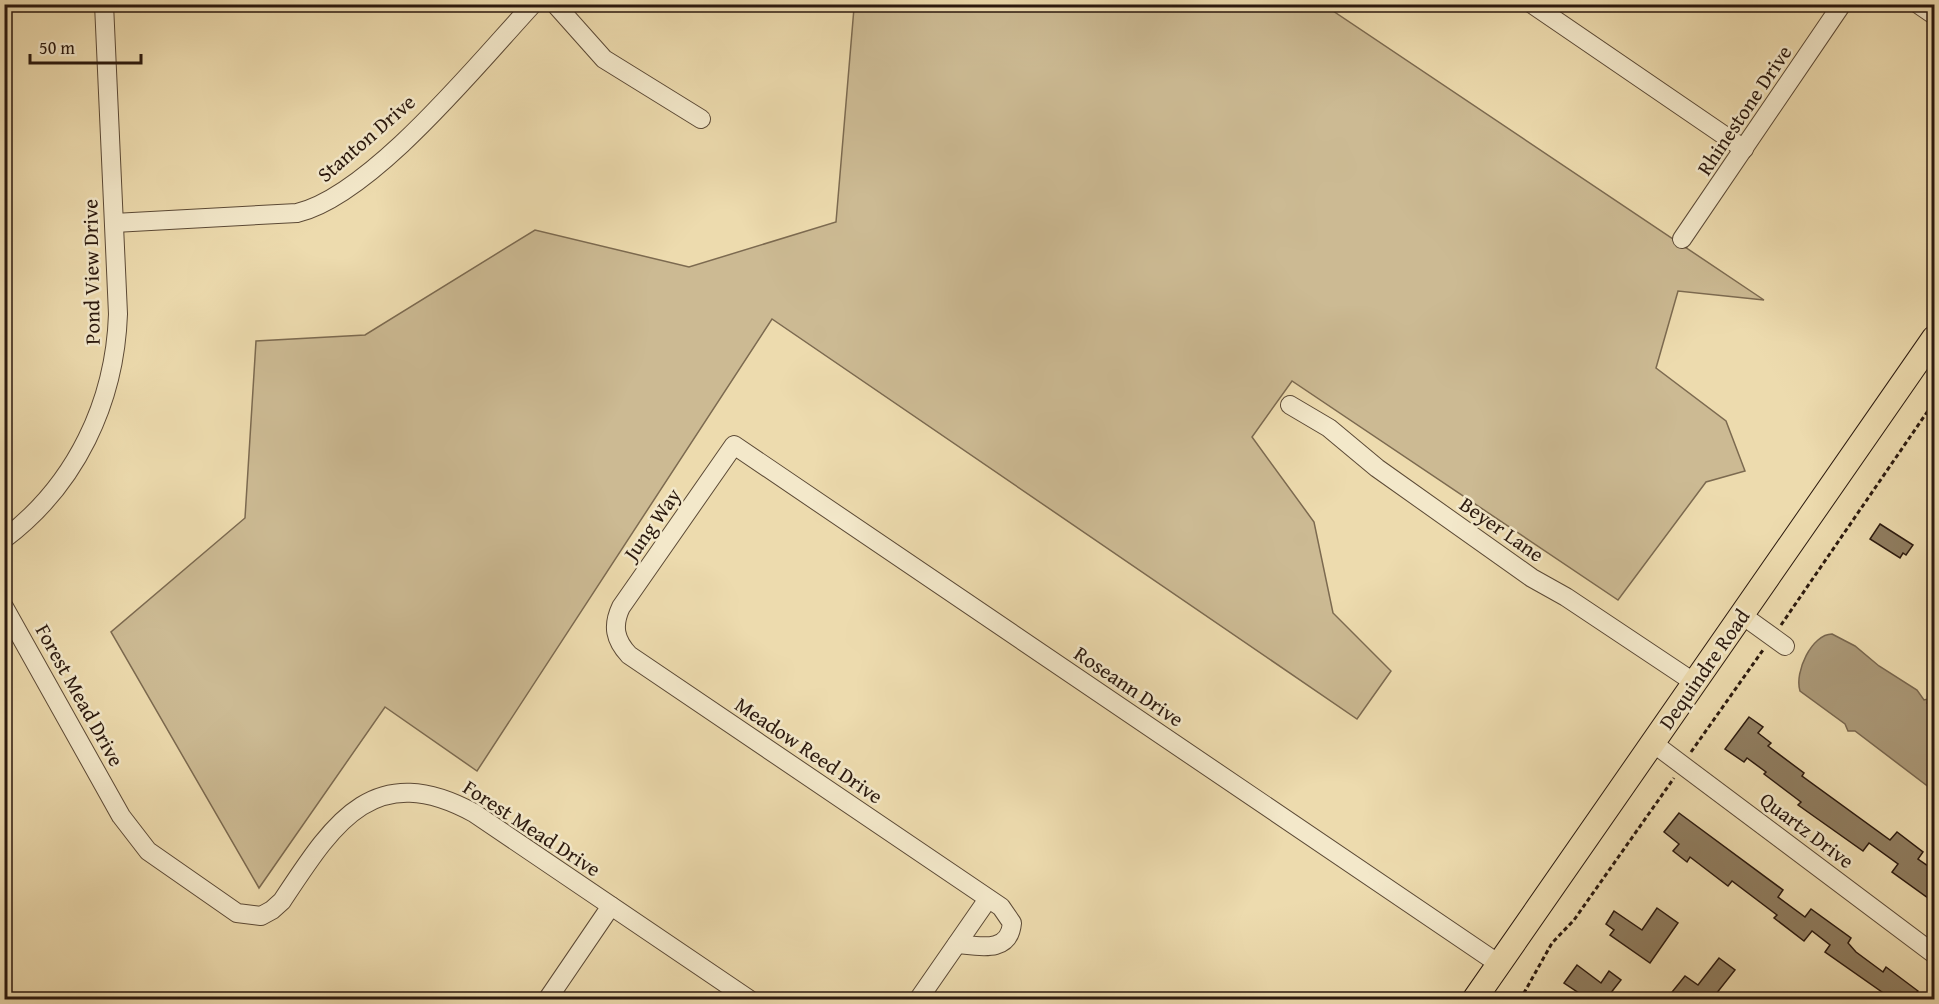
<svg xmlns="http://www.w3.org/2000/svg" width="1939" height="1004" viewBox="0 0 1939 1004" font-family="'Gentium Book Plus',serif">
<style>
.green{fill:#ccba93;stroke:#7c6a50;stroke-width:1.5}
.water{fill:#ab9978;stroke:#78664e;stroke-width:1.5}
.lines{fill:none;stroke-linecap:round;stroke-linejoin:round}
.stream{stroke:#78664e;stroke-width:4.5}
.building{fill:#907e61;stroke:#2b190e;stroke-width:1.5}
.minor-casing{stroke:#5c4a36;stroke-width:20}
.major-casing{stroke:#2b190e;stroke-width:26}
.path{stroke:#2b190e;stroke-width:3;stroke-dasharray:4.5 3;stroke-linecap:butt}
.minor{stroke:#f3e8ca;stroke-width:18}
.major{stroke:#eddbae;stroke-width:24}
.labels{text-anchor:middle;dominant-baseline:central;stroke-width:5;stroke-linejoin:round;paint-order:stroke}
.street-label{font-size:21px;fill:#2b190e;stroke:#f3e8ca}
</style>
<rect width="100%" height="100%" fill="#eddbae"/>
<filter id="stains"><feTurbulence type="fractalNoise" baseFrequency=".00333" numOctaves="4"/><feColorMatrix values="0 0 0 0 .2 0 0 0 0 .09 0 0 0 0 .02 0 0 0 .5 -.17"/></filter>
<radialGradient id="worn" r=".72"><stop offset=".6" stop-color="#630" stop-opacity="0"/><stop offset="1" stop-color="#630" stop-opacity=".3"/></radialGradient>
<path class="green" d="M849,5H1324L1764,300L1678,291L1656,368L1726,421L1745,471L1706,482L1618,600L1292,381L1252,437L1314,522L1333,613L1391,671L1357,719L772,319L477,771L385,707L259,888L111,632L245,518L256,341L365,335L535,230L689,267L836,222L854,8Z"/>
<path class="water" d="M1832,634L1855,646L1879,666L1917,690L1924,700L1928,699L1927,703L1934,701V791L1855,731H1848L1845,724L1800,691C1794,672 1812,634 1832,634Z"/>
<g class="lines">
<path class="stream" d="M4,920L7,941L4,952"/>
</g>
<g class="building">
<path d="M1880,524L1913,545L1906,555L1903,553L1900,558L1870,539Z"/>
<path d="M1749,717L1763,727L1758,733L1771,743L1768,746L1804,773L1802,776L1890,840L1897,832L1923,852L1918,859L1935,871V903L1892,872L1898,864L1869,843L1863,851L1798,805L1801,802L1764,774L1766,772L1747,758L1744,762L1725,749Z"/>
<path d="M1679,813L1783,890L1778,897L1805,917L1811,909L1851,938L1848,943L1856,952L1883,972L1886,967L1918,991L1911,999H1892L1825,952L1830,945L1812,931L1804,941L1774,918L1777,915L1732,881L1728,886L1690,857L1687,862L1673,851L1679,844L1664,832Z"/>
<path d="M1657,908L1678,923L1650,963L1610,935L1614,930L1606,924L1614,911L1642,930Z"/>
<path d="M1719,958L1735,970L1712,999H1682L1672,992L1685,976L1698,985Z"/>
<path d="M1577,965L1601,983L1609,971L1621,980L1606,999H1588L1564,983Z"/>
</g>
<g class="lines">
<defs>
<g id="minor">
<path d="M555,4L604,59L701,119"/>
<path d="M1532,4L1744,149"/>
<path d="M1918,4L1934,15"/>
<path d="M114,223L297,213C372,195 479,62 533,4"/>
<path d="M1682,239L1842,4"/>
<path d="M1290,405L1329,428L1377,468L1532,578L1566,597L1695,683"/>
<path d="M4,539C76,485 115,402 118,314L104,4"/>
<path d="M4,607L121,816L148,851L237,913L261,916L272,910L282,901C333,824 373,758 474,813L750,1000"/>
<path d="M1742,615L1785,646"/>
<path d="M1653,743L1934,954"/>
<path d="M957,944C979,946 1009,954 1012,923L1001,907L629,655C615,640 612,626 621,607L734,445L1499,964"/>
<path d="M547,1000L611,906"/>
<path d="M918,1000L988,899"/>
</g>
<path id="major" d="M1474,1000L1934,338"/>
</defs>
<use href="#minor" class="minor-casing"/>
<use href="#major" class="major-casing"/>
<g class="path">
<path d="M1781,625L1934,402"/>
<path d="M1691,752L1763,650"/>
<path d="M1520,1000L1552,943L1574,920L1674,778"/>
</g>
<use href="#minor" class="minor"/>
<use href="#major" class="major"/>
</g>
<g class="labels">
<g class="street-label">
<text transform="translate(1744 110) rotate(-56)">Rhinestone Drive</text>
<text transform="translate(366 138) rotate(-41)">Stanton Drive</text>
<text transform="translate(91 272) rotate(-91)">Pond View Drive</text>
<text transform="translate(652 524) rotate(-55)">Jung Way</text>
<text transform="translate(1502 529) rotate(35)">Beyer Lane</text>
<text transform="translate(1704 669) rotate(-55)">Dequindre Road</text>
<text transform="translate(1129 686) rotate(34)">Roseann Drive</text>
<text transform="translate(80 695) rotate(61)">Forest Mead Drive</text>
<text transform="translate(809 750) rotate(34)">Meadow Reed Drive</text>
<text transform="translate(532 828) rotate(33)">Forest Mead Drive</text>
<text transform="translate(1807 830) rotate(37)">Quartz Drive</text>
</g>
</g>
<rect width="1939" height="1004" fill="none" stroke="#eddbae" stroke-width="24"/>
<rect x="6" y="6" width="1927" height="992" fill="none" stroke="#2b190e" stroke-width="3"/>
<rect x="12" y="12" width="1915" height="980" fill="none" stroke="#2b190e" stroke-width="1.5"/>
<path d="M30 54v9h111v-9" fill="none" stroke="#2b190e" stroke-width="3"/>
<text x="39" y="54" font-size="18" fill="#2b190e" stroke="#f3e8ca" stroke-width="4.5" paint-order="stroke">50 m</text>
<rect width="100%" height="100%" filter="url(#stains)"/>
<rect width="100%" height="100%" fill="url(#worn)"/>
</svg>
